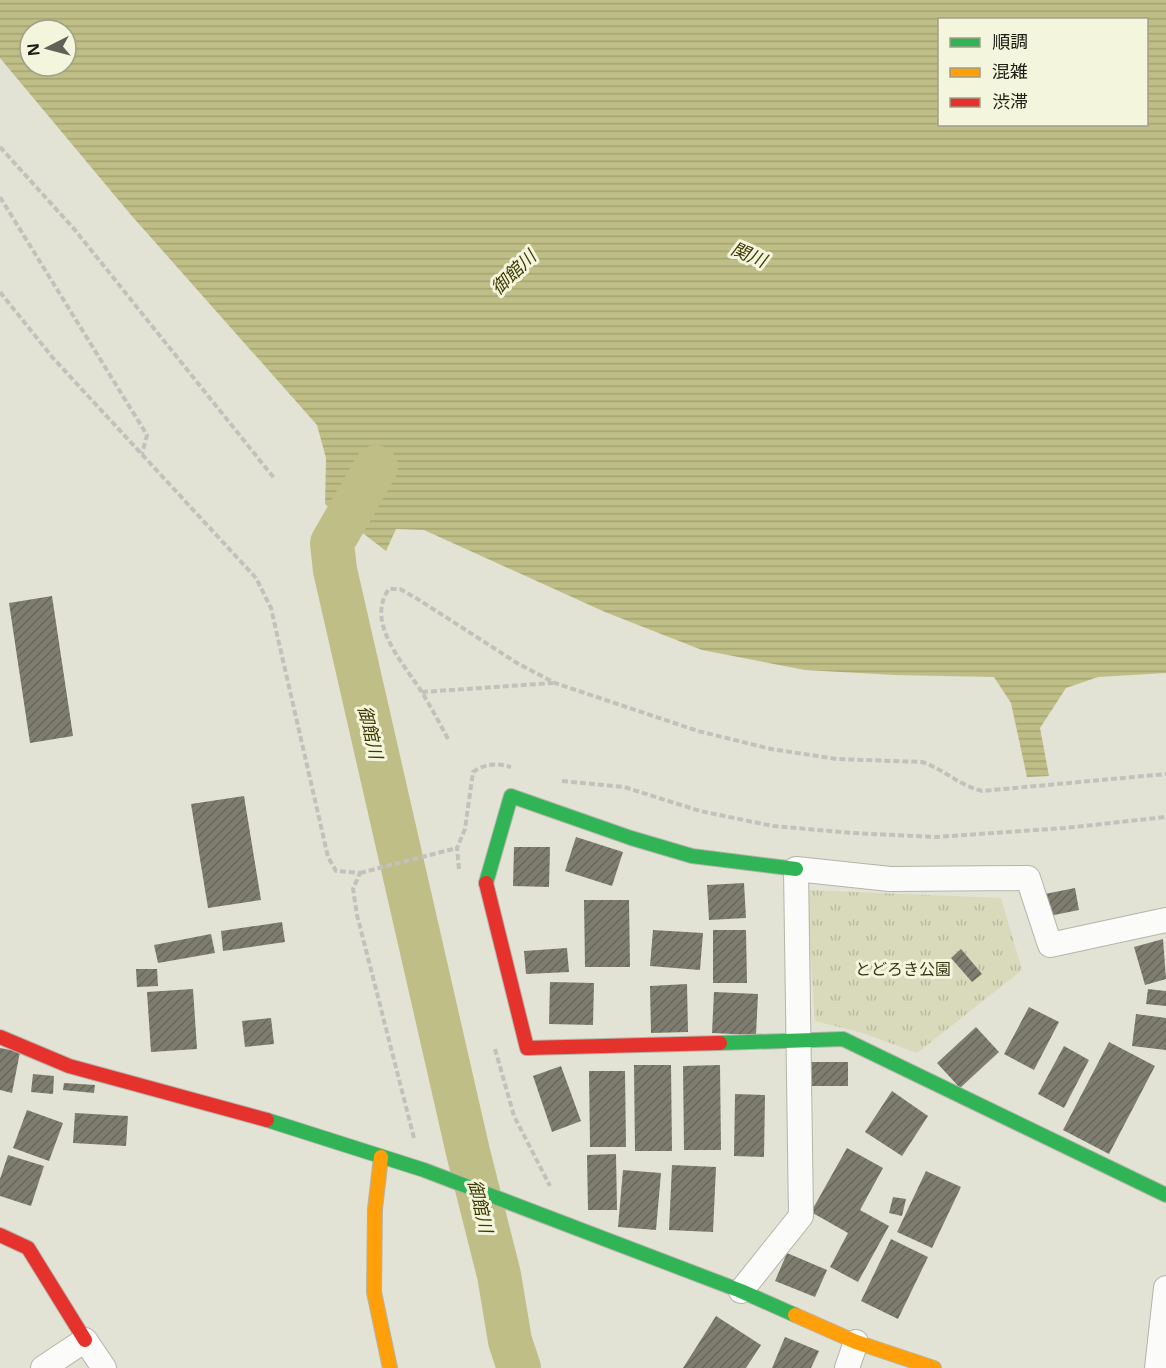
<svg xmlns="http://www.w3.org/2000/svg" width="1166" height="1368" viewBox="0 0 1166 1368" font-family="'Open Sans','Noto Sans JP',sans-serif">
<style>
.grass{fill:url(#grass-tufts)}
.water{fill:url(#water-rules);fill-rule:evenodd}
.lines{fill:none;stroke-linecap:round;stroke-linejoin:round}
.river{stroke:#bfbe86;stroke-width:44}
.building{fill:url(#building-hatch)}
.street-casing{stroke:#b4b4aa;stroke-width:26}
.fast-casing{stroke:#b4b4aa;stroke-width:16}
.slow-casing{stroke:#b4b4aa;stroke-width:16}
.jam-casing{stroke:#b4b4aa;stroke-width:16}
.path{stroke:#c2c2bc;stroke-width:4;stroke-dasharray:6 3;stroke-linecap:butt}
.street{stroke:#fbfbf9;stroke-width:24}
.fast{stroke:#30b455;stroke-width:14}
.slow{stroke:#ff9f0a;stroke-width:14}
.jam{stroke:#e5322d;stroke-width:14}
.labels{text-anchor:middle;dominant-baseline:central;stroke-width:6;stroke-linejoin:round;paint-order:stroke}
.park-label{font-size:16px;fill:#353413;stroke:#f4f5dd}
.water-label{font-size:18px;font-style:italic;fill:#3d3b00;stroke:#f4f5dd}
</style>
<defs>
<pattern id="grass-tufts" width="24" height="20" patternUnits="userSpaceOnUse" patternTransform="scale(1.5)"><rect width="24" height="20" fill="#d9d9bb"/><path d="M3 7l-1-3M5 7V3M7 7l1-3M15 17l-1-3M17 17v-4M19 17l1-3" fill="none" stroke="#babaa0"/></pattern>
<pattern id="water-rules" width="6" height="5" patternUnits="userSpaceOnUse" patternTransform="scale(1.5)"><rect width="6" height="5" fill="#bfbe86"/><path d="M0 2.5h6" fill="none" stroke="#a4a373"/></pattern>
<pattern id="building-hatch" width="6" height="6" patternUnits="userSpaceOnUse" patternTransform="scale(1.5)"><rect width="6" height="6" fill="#7e7d70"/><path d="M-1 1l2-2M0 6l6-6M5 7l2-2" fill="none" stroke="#66665b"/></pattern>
</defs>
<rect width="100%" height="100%" fill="#e2e2d5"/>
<path class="grass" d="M806,890L1001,898L1022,970L917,1053L863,1033L815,1021Z"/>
<path class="water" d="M0,0H1166V673L1098,677L1066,688L1040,728L1049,776L1027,777L1011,703L994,677L895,675L805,670L702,650L605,612L424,530L396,529L386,551L325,504L326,458L317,425L131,215L0,58ZM940,20H1146V124H940ZM30,30H66V66H30Z"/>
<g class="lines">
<path class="river" d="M376,467L332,543L335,570L468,1152L499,1275L510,1341L519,1368"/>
</g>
<g class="building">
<path d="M52,596L73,736L30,743L9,603Z"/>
<path d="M244,796L261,900L208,908L191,804Z"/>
<path d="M576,837L623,852L612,886L565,871Z"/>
<path d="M514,847H550L549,887L513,886Z"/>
<path d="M744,883L746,918L709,920L707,885Z"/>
<path d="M1075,888L1079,910L1044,917L1040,895Z"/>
<path d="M584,900H629L630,967H585Z"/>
<path d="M282,922L285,942L223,951L221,931Z"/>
<path d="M653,930L703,933L700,970L650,966Z"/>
<path d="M713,930H746L747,983H713Z"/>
<path d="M211,934L215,953L158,963L154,945Z"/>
<path d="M1163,939L1166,979L1145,985L1134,947Z"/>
<path d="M567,948L569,972L526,974L524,951Z"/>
<path d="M961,949L982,974L972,982L951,958Z"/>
<path d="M136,969H157L158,986L137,987Z"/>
<path d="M550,982L594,983L593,1025L549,1024Z"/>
<path d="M687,984L688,1032L651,1033L650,986Z"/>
<path d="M193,989L197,1049L151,1052L147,992Z"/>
<path d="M1148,989L1166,991V1006L1146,1004Z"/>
<path d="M714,992L758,994L756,1035L712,1033Z"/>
<path d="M1029,1007L1059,1022L1034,1070L1004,1054Z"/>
<path d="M1136,1014L1166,1018V1050L1132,1046Z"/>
<path d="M271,1018L274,1044L245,1047L242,1021Z"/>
<path d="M976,1027L999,1052L960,1088L937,1063Z"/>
<path d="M1109,1042L1155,1066L1109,1154L1063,1130Z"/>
<path d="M1064,1046L1089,1060L1064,1108L1038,1094Z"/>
<path d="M0,1048L20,1052L12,1093L0,1090Z"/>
<rect x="810" y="1062" width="38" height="24"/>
<path d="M634,1065H671L672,1151H635Z"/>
<path d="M720,1065L721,1150H684L683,1066Z"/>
<path d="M561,1066L581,1121L552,1132L533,1076Z"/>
<path d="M589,1071H625L626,1147H590Z"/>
<path d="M33,1074L54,1076L53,1094L31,1092Z"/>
<path d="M64,1083L95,1085L94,1093L63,1090Z"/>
<path d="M892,1091L928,1116L902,1156L865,1132Z"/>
<path d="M735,1094L765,1095L764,1157L734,1156Z"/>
<path d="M27,1110L63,1123L49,1161L13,1148Z"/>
<path d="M75,1113L128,1116L126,1146L73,1143Z"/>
<path d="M847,1148L883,1168L860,1210L889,1226L858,1282L830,1267L848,1233L811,1212Z"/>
<path d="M616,1154L617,1210H588L587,1155Z"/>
<path d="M8,1155L44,1166L31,1206L0,1196V1179Z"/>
<path d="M672,1165L716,1167L713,1232L669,1230Z"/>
<path d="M623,1170L661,1173L656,1230L618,1227Z"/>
<path d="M926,1171L961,1187L932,1248L897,1232Z"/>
<path d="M893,1197L906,1199L902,1216L889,1213Z"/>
<path d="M891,1239L928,1257L898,1319L861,1301Z"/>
<path d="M787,1253L827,1270L815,1297L775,1281Z"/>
<path d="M716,1316L761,1345L746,1368H683Z"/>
<path d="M785,1337L819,1351L811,1368H772Z"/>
</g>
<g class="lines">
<defs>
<g id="street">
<path d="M741,1291L801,1216L796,869L890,879L1028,878L1050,945L1166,920"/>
<path d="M43,1368L85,1340L104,1368"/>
<path d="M847,1368L856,1342"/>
<path d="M1157,1368L1166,1288"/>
</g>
<g id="fast">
<path d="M486,883L511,796L631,838L692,856L796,869"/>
<path d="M720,1043L843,1039L1166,1195"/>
<path d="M267,1120L424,1170L741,1291L795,1315"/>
</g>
<g id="slow">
<path d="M381,1157L375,1209L374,1292L390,1368"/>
<path d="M795,1315L856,1342L934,1368"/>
</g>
<g id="jam">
<path d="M486,883L527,1048L720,1043"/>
<path d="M0,1037L69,1066L267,1120"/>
<path d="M0,1235L28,1248L85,1340"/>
</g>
</defs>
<use href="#street" class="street-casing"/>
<use href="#fast" class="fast-casing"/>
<use href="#slow" class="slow-casing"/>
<use href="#jam" class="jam-casing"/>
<g class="path">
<path d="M0,147L75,230L274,478"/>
<path d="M0,197L147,435L142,454"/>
<path d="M0,292L53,358L256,578L271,608L328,857L336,871L360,873L353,889L357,915L414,1138"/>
<path d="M422,692L553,683"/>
<path d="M448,739C440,724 432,709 423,694C406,666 364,623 389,589H400L416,598L517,663L555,683L698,731L771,749L837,759L922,762C944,769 958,785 982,791L1166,774"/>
<path d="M562,781L624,787L700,811L773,826L852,833L936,837L1065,828L1166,817"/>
<path d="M459,869L457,848L465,829L473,772C487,763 496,763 511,767"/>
<path d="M360,873L457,848"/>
<path d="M495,1049L514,1116L550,1186"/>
</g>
<use href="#street" class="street"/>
<use href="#fast" class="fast"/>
<use href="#slow" class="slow"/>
<use href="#jam" class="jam"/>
</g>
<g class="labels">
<g class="park-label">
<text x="903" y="969">とどろき公園</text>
</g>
<g class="water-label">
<text transform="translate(749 254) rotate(23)">関川</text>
<text transform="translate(513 272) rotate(-44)">御館川</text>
<text transform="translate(371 732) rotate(77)">御館川</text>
<text transform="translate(481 1206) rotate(77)">御館川</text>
</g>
</g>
<rect x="938" y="18" width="210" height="108" fill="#f4f5dd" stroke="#9e9e8d" stroke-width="1.5"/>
<rect x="950" y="38" width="30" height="9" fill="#30b455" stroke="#9e9e8d" stroke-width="1.5"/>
<text x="992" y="48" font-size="18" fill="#1c1c14">順調</text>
<rect x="950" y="68" width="30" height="9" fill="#ff9f0a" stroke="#9e9e8d" stroke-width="1.5"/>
<text x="992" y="78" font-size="18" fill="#1c1c14">混雑</text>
<rect x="950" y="98" width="30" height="9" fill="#e5322d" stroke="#9e9e8d" stroke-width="1.5"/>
<text x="992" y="108" font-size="18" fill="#1c1c14">渋滞</text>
<g transform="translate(48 48) rotate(264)"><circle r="28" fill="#f4f5dd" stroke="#9e9e8d" stroke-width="1.5"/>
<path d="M0-4.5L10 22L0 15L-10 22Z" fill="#616158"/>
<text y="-9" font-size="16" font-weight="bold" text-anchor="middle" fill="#1c1c14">N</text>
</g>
</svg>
